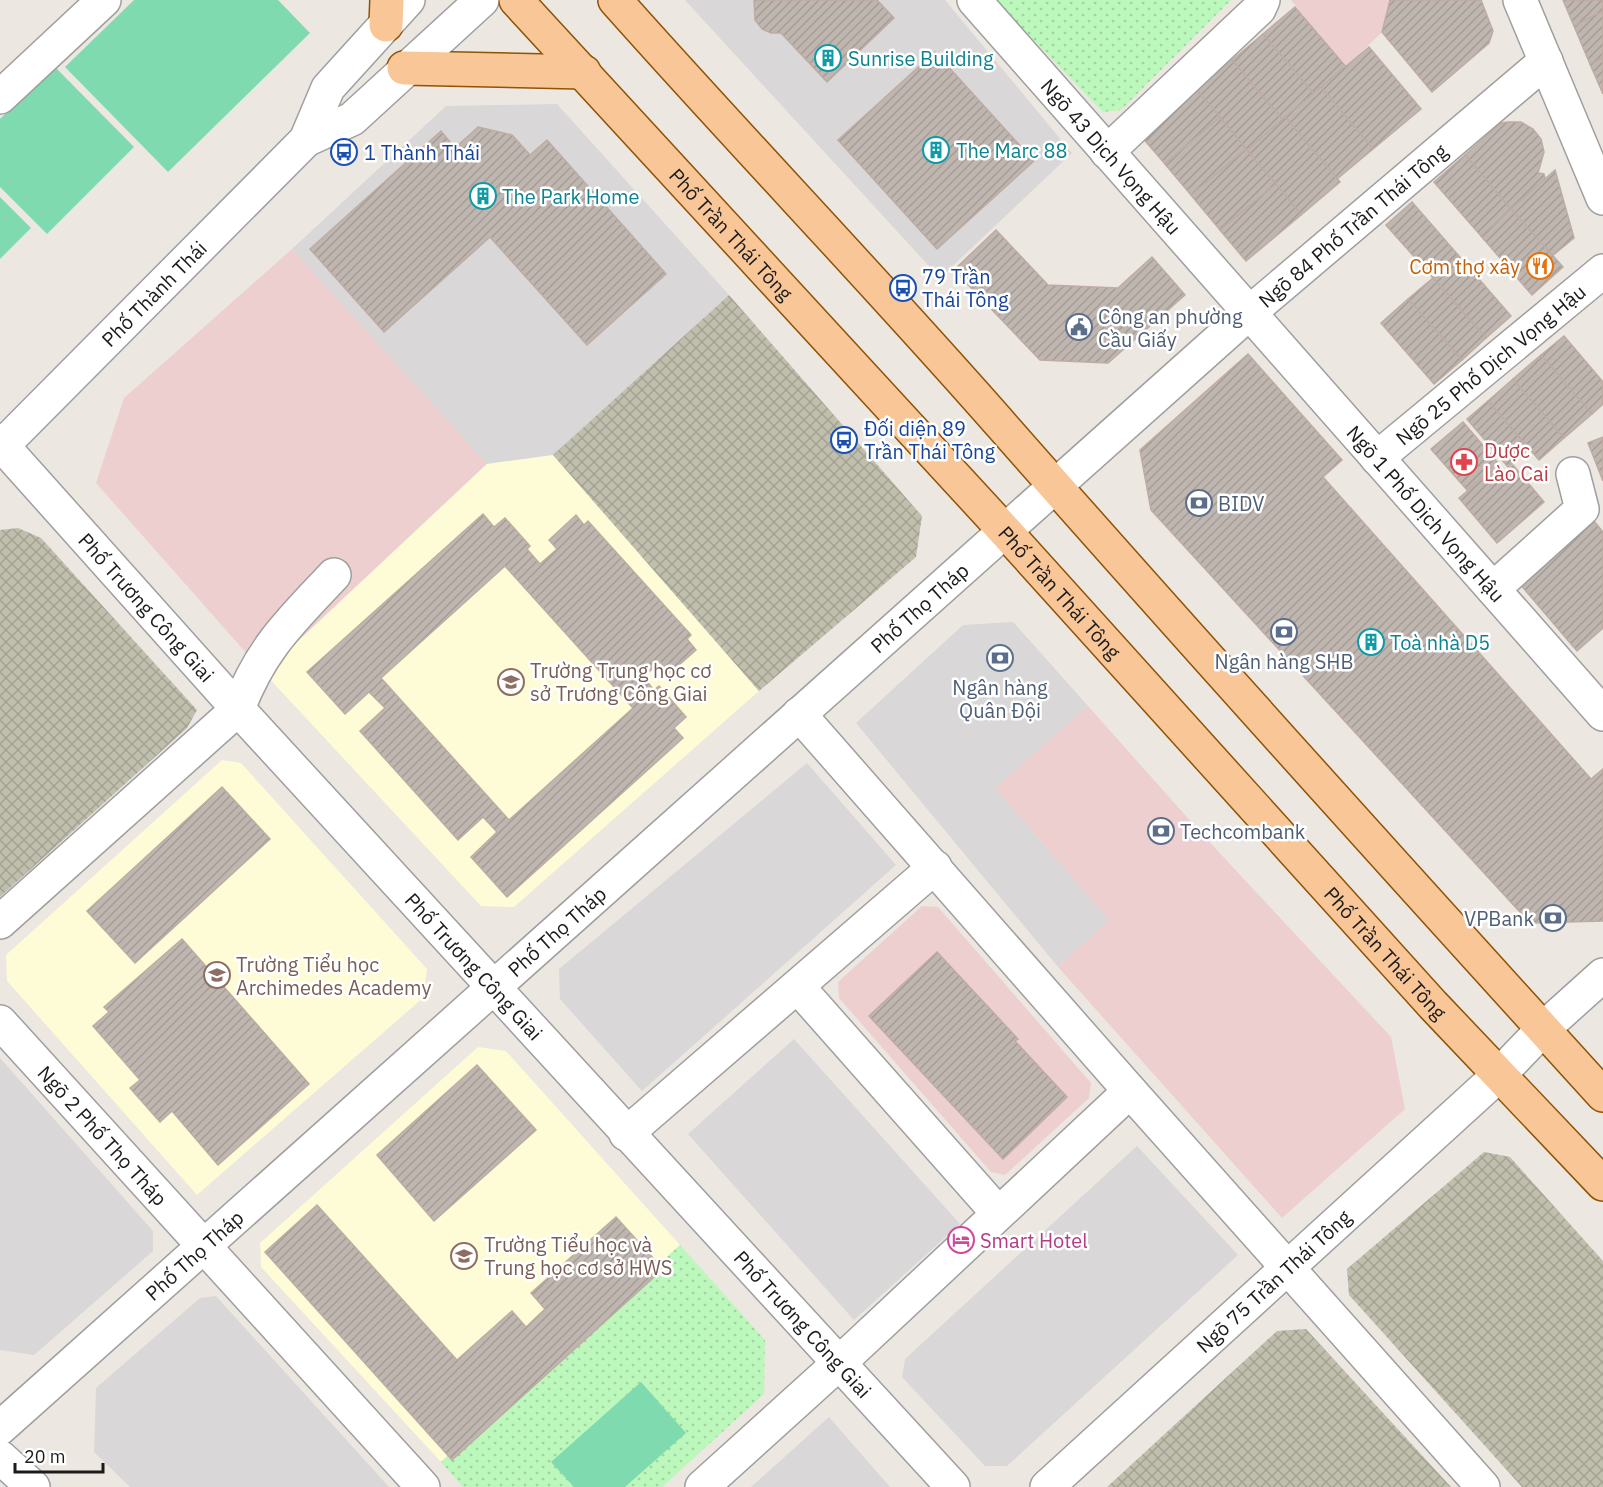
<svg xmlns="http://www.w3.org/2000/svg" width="1603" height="1487" viewBox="0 0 1603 1487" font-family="'IBM Plex Sans',sans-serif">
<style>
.residential{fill:#d9d7d8}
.commercial{fill:#edcfd0}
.education{fill:#fefbd7}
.construction{fill:url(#construction-cross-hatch)}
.park{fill:url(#park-dots)}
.pitch{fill:#7fdbaf}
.building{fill:url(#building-hatch);stroke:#bdaca3;stroke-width:1.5;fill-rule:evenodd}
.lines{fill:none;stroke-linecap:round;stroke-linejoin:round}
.minor-casing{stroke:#9f9f9f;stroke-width:36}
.major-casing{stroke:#8e5304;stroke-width:36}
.minor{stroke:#fff;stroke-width:33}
.major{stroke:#f9c698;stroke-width:33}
.labels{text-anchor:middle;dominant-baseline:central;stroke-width:5;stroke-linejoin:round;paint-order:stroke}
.culture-label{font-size:20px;fill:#0d838f;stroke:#fff;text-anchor:start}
.transit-label{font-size:20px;fill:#164399;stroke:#fff;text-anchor:start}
.street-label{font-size:20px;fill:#1b1b1b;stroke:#fff}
.food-label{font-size:20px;fill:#c56008;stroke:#fff;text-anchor:end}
.service-label{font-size:20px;fill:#4e5e75;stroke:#fff;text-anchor:start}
.health-label{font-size:20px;fill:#be3a42;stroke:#fff;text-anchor:start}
.education-label{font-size:20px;fill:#785e54;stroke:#fff;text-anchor:start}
.hotel-label{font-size:20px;fill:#b23c85;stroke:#fff;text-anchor:start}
</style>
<defs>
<pattern id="construction-cross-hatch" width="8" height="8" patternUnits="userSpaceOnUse" patternTransform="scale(1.5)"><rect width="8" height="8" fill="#c0beac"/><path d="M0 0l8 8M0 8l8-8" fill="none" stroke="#a4a393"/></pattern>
<pattern id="park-dots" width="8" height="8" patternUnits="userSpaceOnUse" patternTransform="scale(1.5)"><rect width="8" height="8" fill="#bcf7bc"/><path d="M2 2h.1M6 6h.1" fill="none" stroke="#a1d3a1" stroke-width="1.8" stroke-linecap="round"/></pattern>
<pattern id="building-hatch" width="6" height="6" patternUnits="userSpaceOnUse" patternTransform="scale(1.5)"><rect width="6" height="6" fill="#c0b6b0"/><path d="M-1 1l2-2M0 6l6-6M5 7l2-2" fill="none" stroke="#a49c97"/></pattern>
</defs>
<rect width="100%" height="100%" fill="#ece7e0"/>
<g class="residential">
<path d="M685,0H945L1072,153L940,278Z"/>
<path d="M557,104L729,295L553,455L487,464L292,249L446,106Z"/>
<path d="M1013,622L1088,706L995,788L1109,920L1058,967L856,723L963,625Z"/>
<path d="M807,763L896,865L642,1091L560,999L559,969Z"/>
<path d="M794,1039L960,1224L854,1320L688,1134Z"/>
<path d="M0,1058L153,1231V1251L34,1355L0,1350Z"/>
<path d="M1137,1146L1238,1255L1007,1466H985L902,1377L905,1359Z"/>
<path d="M216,1296L389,1487H130L94,1452L96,1388L200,1298Z"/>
<path d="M829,1417L890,1487H751Z"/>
</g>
<g class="commercial">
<path d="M1291,0H1390L1382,32L1346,67Z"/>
<path d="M292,249L487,464L264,673L96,483L124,398Z"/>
<path d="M1088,706L1202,834L1391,1037L1405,1109L1282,1218L1058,967L1109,920L995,788Z"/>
<path d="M922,906L938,907L1091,1083L1089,1098L1005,1175L991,1172L839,998L838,982Z"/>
</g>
<g class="education">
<path d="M553,455L759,691L514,907L481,906L264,673L487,464Z"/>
<path d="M222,760L241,763L427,969L423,998L197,1195L7,981L6,955Z"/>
<path d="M478,1047L506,1051L680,1245L441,1462L261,1267L260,1243Z"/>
</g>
<g class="construction">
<path d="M729,295L922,516L916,557L759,691L553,455Z"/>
<path d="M18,528L41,538L197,710L187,728L0,897V530Z"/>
<path d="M1484,1152L1510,1157L1603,1261V1487H1522L1349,1295L1347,1269Z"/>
<path d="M1306,1329L1451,1487H1107L1277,1331Z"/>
</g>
<g class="park">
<path d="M995,0H1231L1121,110L1103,112Z"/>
<path d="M680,1245L765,1340L764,1394L662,1487H463L441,1462Z"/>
</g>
<g class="pitch">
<path d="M134,0H278L310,33L168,172L65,67Z"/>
<path d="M54,66L134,147L47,234L0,187V119Z"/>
<path d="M0,197L31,228L0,259Z"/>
<path d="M641,1382L686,1433L625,1487H574L551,1462Z"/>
</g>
<g class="building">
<path d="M754,0H877L894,18L827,82L781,33H771L762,29L755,20Z"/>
<path d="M1390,0H1481L1493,31L1489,43L1432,92L1382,32Z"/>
<path d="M1563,0H1603V11L1574,26Z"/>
<path d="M1295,7L1346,67L1314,94L1263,34Z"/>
<path d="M1603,11V58L1590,64L1574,26Z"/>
<path d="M1263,34L1314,94L1283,120L1232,60Z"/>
<path d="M1369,47L1421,109L1373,149L1321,87Z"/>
<path d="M935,52L1034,161L937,249L838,140Z"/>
<path d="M1603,58V94L1590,64Z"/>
<path d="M1232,60L1283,120L1247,150L1197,90Z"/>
<path d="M1321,87L1373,149L1337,179L1285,117Z"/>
<path d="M1197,90L1220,117L1165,164L1141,136Z"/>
<path d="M1220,117L1246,149L1191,195L1165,164Z"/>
<path d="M1285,117L1340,182L1301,215L1247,150Z"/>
<path d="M1508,122H1521L1533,129L1541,139L1544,152L1538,173L1544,174L1545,179L1511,209L1465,155L1501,123Z"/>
<path d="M478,127L512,135L530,155L547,140L666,274L587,345L490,237L384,332L310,249L441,131L455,148Z"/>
<path d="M1246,149L1276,184L1220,230L1191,195Z"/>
<path d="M1465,155L1511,209L1481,236L1434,182Z"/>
<path d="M1555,170L1574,238L1552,256L1511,209Z"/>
<path d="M1276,184L1301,215L1246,261L1220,230Z"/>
<path d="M1412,202L1458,255L1433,278L1386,225Z"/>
<path d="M1511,209L1563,267L1532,295L1481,236Z"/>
<path d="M996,230L1048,285L1118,288L1152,257L1185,295L1108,363L1040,360L954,270Z"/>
<path d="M1458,255L1511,316L1486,338L1433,278Z"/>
<path d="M1433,278L1486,338L1462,360L1408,299Z"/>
<path d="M1408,299L1462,360L1434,384L1381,323Z"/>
<path d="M1564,336L1603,382V404L1592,414L1541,355Z"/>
<path d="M1248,354L1342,460L1323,477L1591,779L1603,769V921L1530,923L1151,510L1140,450Z"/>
<path d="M1541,355L1592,414L1564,438L1513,379Z"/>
<path d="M1513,379L1564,438L1539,460L1488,401Z"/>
<path d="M1488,401L1529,449L1508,467L1467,419Z"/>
<path d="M1463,422L1498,463L1467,490L1431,449Z"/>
<path d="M1603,437V481L1588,443Z"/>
<path d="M1513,465L1544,502L1497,543L1459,498L1495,468L1501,475Z"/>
<path d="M483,514L494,527L505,518L530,546L527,549L540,564L557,549L549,540L576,515L584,525L588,521L691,635L687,639L696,650L670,673L660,662L643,677L654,690L659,686L686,717L674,728L683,738L507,897L471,857L497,832L483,817L458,840L360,731L385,708L369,692L345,714L307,672ZM505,566L633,708L509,820L381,678Z"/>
<path d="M1593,520L1603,532V628L1577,651L1519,583Z"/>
<path d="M222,787L270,839L135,963L87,911Z"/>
<path d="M182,939L309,1084L218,1165L172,1111L160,1122L130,1088L140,1080L93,1026L109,1012L104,1007Z"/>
<path d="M937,952L1018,1039L1015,1041L1067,1097L1003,1159L869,1016Z"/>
<path d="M477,1065L536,1130L434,1221L377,1155Z"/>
<path d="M317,1205L457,1360L512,1311L526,1327L545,1309L531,1293L616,1217L663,1269L452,1460L265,1252Z"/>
</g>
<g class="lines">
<defs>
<g id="minor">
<path id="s1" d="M974,0L1603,714"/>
<path d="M1520,0L1603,198"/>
<path d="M0,97L104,0"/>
<path d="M306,140L328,88L408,0"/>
<path d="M1107,152L1259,9L1263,0"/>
<path id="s2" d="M0,443L238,709L953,1487"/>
<path id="s3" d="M0,448L306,140L352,119L482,0"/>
<path id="s4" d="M1377,458L1603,271"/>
<path d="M1493,589L1582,509L1573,474"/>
<path d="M799,714L1130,1091L1483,1487"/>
<path d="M0,922L238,709C261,648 291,621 334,575"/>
<path d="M798,987L998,1213"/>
<path id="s5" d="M0,1022L423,1487"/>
<path d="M626,1134L935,867"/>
<path id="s6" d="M0,1428L1249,313L1546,61"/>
<path d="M0,1457L33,1487"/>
<path d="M702,1487L838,1364L1130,1091"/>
<path id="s7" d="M1047,1487L1500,1074L1543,1029L1603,975"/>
</g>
<g id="major">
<path id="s8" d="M516,0L1004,530L1433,1005L1603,1184"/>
<path d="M615,0C743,144 877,283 1004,428C1201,652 1402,874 1603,1095"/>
<path d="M386,25L387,0"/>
<path d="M404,68L584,72"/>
</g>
</defs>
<use href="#minor" class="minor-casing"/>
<use href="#major" class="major-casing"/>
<use href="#minor" class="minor"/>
<use href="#major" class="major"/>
</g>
<defs>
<symbol id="building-ring" viewBox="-11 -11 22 22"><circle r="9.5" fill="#fff" stroke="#0f9aa8" stroke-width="1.5"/><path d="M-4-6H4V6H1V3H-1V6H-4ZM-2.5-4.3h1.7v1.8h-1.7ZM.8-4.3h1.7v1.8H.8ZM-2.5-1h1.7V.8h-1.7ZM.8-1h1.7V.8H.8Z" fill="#0f9aa8"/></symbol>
<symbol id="bus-ring" viewBox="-11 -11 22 22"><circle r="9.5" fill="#fff" stroke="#1a4fb4" stroke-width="1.5"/><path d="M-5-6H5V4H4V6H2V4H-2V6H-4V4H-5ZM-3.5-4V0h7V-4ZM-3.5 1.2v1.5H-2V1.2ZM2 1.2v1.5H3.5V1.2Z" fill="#1a4fb4"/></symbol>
<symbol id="restaurant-ring" viewBox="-11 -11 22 22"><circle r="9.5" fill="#fff" stroke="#e8710a" stroke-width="1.5"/><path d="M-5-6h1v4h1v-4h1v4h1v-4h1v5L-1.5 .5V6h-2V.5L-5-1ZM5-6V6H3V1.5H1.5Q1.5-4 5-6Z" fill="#e8710a"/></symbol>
<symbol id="civic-ring" viewBox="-11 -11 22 22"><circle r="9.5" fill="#fff" stroke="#5c6f8a" stroke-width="1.5"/><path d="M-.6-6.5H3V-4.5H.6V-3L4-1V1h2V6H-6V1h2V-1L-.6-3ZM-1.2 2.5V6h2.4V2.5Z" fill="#5c6f8a"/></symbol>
<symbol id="pharmacy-ring" viewBox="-11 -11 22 22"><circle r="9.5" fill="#fff" stroke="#e0444e" stroke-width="1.5"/><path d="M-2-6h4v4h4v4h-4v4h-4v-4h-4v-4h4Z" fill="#e0444e"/></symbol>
<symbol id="bank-ring" viewBox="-11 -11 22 22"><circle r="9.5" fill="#fff" stroke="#5c6f8a" stroke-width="1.5"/><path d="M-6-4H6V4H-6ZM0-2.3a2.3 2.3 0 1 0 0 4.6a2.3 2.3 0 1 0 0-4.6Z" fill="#5c6f8a"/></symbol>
<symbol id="school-ring" viewBox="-11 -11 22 22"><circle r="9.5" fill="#fff" stroke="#8d6e63" stroke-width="1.5"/><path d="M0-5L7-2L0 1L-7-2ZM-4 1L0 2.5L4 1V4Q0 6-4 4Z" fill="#8d6e63"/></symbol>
<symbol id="hotel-ring" viewBox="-11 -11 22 22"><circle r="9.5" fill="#fff" stroke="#d1479c" stroke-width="1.5"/><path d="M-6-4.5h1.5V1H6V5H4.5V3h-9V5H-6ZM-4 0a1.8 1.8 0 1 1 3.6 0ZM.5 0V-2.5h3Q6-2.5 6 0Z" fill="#d1479c"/></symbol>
</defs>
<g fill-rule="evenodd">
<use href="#building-ring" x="813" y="43" width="30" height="30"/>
<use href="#building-ring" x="921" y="135" width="30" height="30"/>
<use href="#bus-ring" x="329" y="137" width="30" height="30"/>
<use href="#building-ring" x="468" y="181" width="30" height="30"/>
<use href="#restaurant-ring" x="1525" y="251" width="30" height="30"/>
<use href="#bus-ring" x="888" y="273" width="30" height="30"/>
<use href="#civic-ring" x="1064" y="312" width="30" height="30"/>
<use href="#bus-ring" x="829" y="425" width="30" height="30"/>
<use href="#pharmacy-ring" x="1449" y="447" width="30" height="30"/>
<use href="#bank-ring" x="1184" y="488" width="30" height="30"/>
<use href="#bank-ring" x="1269" y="617" width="30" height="30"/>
<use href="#building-ring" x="1356" y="627" width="30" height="30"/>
<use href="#bank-ring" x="985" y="643" width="30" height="30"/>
<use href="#school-ring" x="496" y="667" width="30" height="30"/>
<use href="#bank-ring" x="1146" y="816" width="30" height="30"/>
<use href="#bank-ring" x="1538" y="903" width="30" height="30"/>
<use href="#school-ring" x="202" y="960" width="30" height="30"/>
<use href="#hotel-ring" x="946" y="1225" width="30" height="30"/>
<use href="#school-ring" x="449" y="1241" width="30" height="30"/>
</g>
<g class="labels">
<g class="culture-label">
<text x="848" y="58">Sunrise Building</text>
<text x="956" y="150">The Marc 88</text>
<text x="502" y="196">The Park Home</text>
<text x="1390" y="642">Toà nhà D5</text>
</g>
<g class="transit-label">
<text x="364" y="152">1 Thành Thái</text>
<text x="922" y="276">79 Trần<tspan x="922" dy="23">Thái Tông</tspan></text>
<text x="864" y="428">Đối diện 89<tspan x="864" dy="23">Trần Thái Tông</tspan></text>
</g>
<g class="street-label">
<text stroke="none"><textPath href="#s1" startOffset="208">Ngõ 43 Dịch Vọng Hậu</textPath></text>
<text stroke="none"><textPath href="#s6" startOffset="1810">Ngõ 84 Phố Trần Thái Tông</textPath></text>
<text stroke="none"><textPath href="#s8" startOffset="318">Phố Trần Thái Tông</textPath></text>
<text stroke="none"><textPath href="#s3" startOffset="218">Phố Thành Thái</textPath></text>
<text stroke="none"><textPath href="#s4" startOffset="147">Ngõ 25 Phố Dịch Vọng Hậu</textPath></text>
<text stroke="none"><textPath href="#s1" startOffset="684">Ngõ 1 Phố Dịch Vọng Hậu</textPath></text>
<text stroke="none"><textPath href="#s8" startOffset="804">Phố Trần Thái Tông</textPath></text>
<text stroke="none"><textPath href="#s2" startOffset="220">Phố Trương Công Giai</textPath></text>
<text stroke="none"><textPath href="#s6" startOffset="1232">Phố Thọ Tháp</textPath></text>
<text stroke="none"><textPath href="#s6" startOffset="746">Phố Thọ Tháp</textPath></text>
<text stroke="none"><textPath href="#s8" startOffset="1290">Phố Trần Thái Tông</textPath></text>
<text stroke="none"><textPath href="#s2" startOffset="706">Phố Trương Công Giai</textPath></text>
<text stroke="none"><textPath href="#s5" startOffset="153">Ngõ 2 Phố Thọ Tháp</textPath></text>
<text stroke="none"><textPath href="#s6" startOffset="260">Phố Thọ Tháp</textPath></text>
<text stroke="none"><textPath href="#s7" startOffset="306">Ngõ 75 Trần Thái Tông</textPath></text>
<text stroke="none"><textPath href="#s2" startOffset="1192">Phố Trương Công Giai</textPath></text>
</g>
<g class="food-label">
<text x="1520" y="266">Cơm thợ xây</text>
</g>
<g class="service-label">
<text x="1098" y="316">Công an phường<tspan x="1098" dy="23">Cầu Giấy</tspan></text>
<text x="1218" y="503">BIDV</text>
<text x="1284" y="661" text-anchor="middle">Ngân hàng SHB</text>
<text x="1000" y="687" text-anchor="middle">Ngân hàng<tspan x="1000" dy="23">Quân Đội</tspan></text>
<text x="1180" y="831">Techcombank</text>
<text x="1534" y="918" text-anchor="end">VPBank</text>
</g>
<g class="health-label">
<text x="1484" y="450">Dược<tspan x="1484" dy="23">Lào Cai</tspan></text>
</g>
<g class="education-label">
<text x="530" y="670">Trường Trung học cơ<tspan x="530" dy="23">sở Trương Công Giai</tspan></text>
<text x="236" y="964">Trường Tiểu học<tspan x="236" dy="23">Archimedes Academy</tspan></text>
<text x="484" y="1244">Trường Tiểu học và<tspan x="484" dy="23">Trung học cơ sở HWS</tspan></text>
</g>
<g class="hotel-label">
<text x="980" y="1240">Smart Hotel</text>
</g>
</g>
<path d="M15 1463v9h88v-9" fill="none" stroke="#1b1b1b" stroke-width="3"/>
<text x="24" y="1463" font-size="18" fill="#1b1b1b" stroke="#ffffff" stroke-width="4.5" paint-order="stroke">20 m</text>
</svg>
